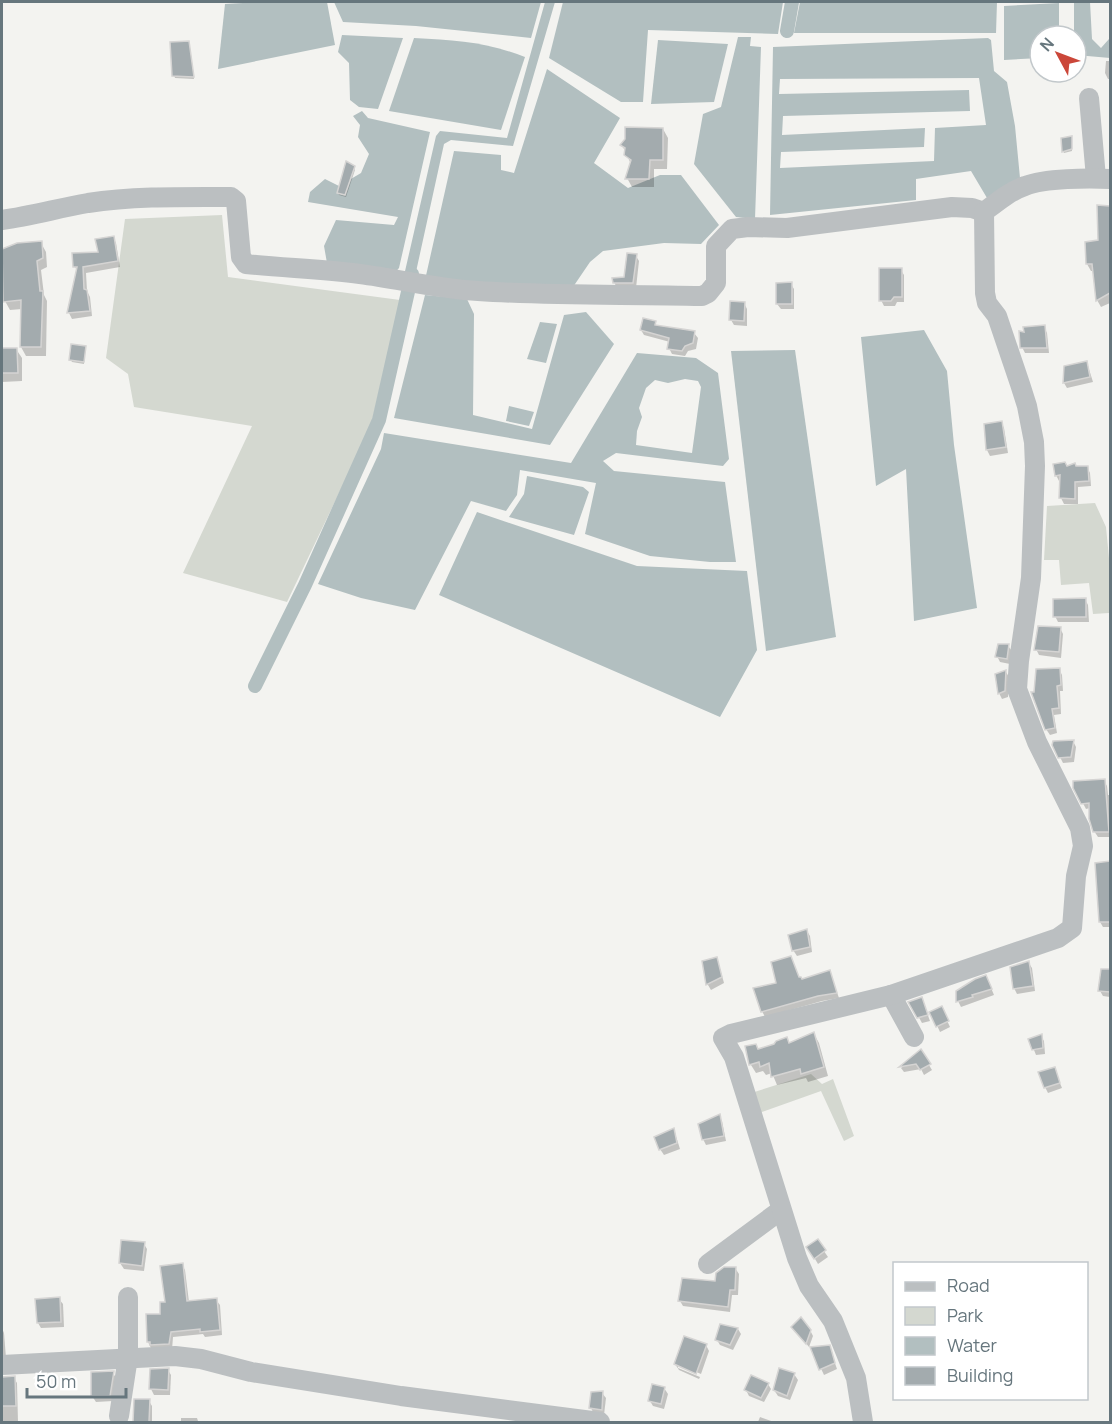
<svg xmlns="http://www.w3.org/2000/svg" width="1112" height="1424" viewBox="0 0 1112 1424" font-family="Manrope,sans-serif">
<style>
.green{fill:#d4d8d0}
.water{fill:#b2bfc0;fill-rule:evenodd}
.shadow{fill:#0003}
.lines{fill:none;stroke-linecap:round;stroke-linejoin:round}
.canal{stroke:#b2bfc0;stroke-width:14}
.building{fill:#a3abae;stroke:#d5d4d3;stroke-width:1.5}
.minor{stroke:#bbbfc1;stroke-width:20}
</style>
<rect width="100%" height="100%" fill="#f3f3f0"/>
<g class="green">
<path d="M222,215L228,277L400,300L371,426L287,602L183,573L252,426L134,407L128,374L106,358L125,219Z"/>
<path d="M1095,503L1106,527L1109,558V613L1093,614L1089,583L1061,585L1059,560H1044L1047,506Z"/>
<path d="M811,1074L822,1084L833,1079L854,1136L844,1141L821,1091L756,1114L748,1094Z"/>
</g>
<g class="water">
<path d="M259,2H327L335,45L218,69L225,4Z"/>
<path d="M334,2H541L531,38L416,26L343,22Z"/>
<path d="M545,2H555L513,146L451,140L444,144L414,281L403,280L436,136L440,131L507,138Z"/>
<path d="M563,2H783L778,34L648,30L643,102H621L549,58Z"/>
<path d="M800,2H997L996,33H794Z"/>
<path d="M1074,2H1090L1092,39L1101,48L1109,39L1110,2V58L1076,55V36H1074Z"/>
<path d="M1059,3V36H1040V58L1004,60V6Z"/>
<path d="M342,35L403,38L378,109L359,107L350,100L349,63L338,52Z"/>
<path d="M738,37H751L750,46L761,47L755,219L736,217L694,164L703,114L721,107Z"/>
<path d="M414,38C456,40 486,42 525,57L501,130L389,111Z"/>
<path d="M988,38L991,40L994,71L1007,82L1015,126L1020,178L987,198L971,171L916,179V200L770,215L773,47ZM979,78L986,125L935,128L934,161L780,168L781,152L924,147L925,128L782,135L783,116L970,111L969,90L779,94L780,79Z"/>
<path d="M658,40L728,44L714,102L651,104Z"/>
<path d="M547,69L620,118L594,163L628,188L660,175H681L719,225L701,244L664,243L603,251L590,262L573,287L425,280L454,151L501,155V170L514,173Z"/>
<path d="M362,111L368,118L430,132L399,268L392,276L327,263L324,246L336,220L394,225L398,217L308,202L310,192L325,179L339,186L361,173L369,154L358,137L360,125L353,116Z"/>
<path d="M425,295L467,299L474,314L473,415L532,429L564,315L586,312L614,344L550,445L394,418Z"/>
<path d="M540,322L557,324L546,363L527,359Z"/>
<path d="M924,330L947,371L954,445L977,608L914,621L906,469L876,486L861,337Z"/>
<path d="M795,350L836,637L766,651L731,351Z"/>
<path d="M637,353L696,358L718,373L729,459L723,466L616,453L603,461L614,471L725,482L736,562H710L650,556L585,534L596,483L520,470L517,495L506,511L471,501L415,610L361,598L318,584L381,449L384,433L571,463ZM685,379L698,381L701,387L692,453L636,445L637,431L642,417L639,408L646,388L655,380L668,383Z"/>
<path d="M509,406L534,412L529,426L506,421Z"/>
<path d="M527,476L583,487L589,492L574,535L509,517L524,494Z"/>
<path d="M477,512L637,566L747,571L757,650L720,717L439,595Z"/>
</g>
<g class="shadow">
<path d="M188,43L194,79L175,78L174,75Z"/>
<path d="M1106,61H1110V79H1108L1105,73Z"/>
<path d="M663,129L668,138L667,169H654V187H632L627,178L631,164L622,145Z"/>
<path d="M1071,138L1072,151L1064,153L1063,151Z"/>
<path d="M353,167L355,170L346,197L339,195L338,193Z"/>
<path d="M1098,206L1110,207V303L1101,307L1097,300L1094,271H1091L1087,264L1099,241Z"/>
<path d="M113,237L116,243L120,267L86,273L87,291L90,297L92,316L72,319L69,313L78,272L75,267L99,253Z"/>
<path d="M41,243L46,252L47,267L41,270L44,295L47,301L46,356H26L21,347L22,309L10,310L5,301L2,250L18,245Z"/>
<path d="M636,256L639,261L636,288H617L614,282L625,278Z"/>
<path d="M901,270L904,275V302H897L895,306H884L881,300Z"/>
<path d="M791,284L794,289V309H781L777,304Z"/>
<path d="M744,303L747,309V326L734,325L731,320Z"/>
<path d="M655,322L657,327L694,333L698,338L696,349L688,351L685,356L672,354L669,348L670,342L644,335L641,330Z"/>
<path d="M1044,327L1047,333L1049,353H1025L1022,347Z"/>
<path d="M85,347L84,364L72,362L71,360Z"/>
<path d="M16,349L22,358V381L2,382V350Z"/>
<path d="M1087,363L1093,382L1067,388L1064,383L1065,367Z"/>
<path d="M1001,422L1004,428L1008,453L990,456L987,450L986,426Z"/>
<path d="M1087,467L1090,473L1091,486L1078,487V504H1064L1061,498V481H1059L1056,475L1067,468Z"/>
<path d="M1085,599L1088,605L1089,622H1058L1055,616Z"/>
<path d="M1060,628L1063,634L1061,658L1039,655L1036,649Z"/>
<path d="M1008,646L1012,651L1010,664L1000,662L997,656Z"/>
<path d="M1059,669L1062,675L1063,691H1060L1061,714L1054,715L1057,733L1050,735L1046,729Z"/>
<path d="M1006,672L1009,677L1008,697L1002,699L999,693Z"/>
<path d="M1073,741L1076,747L1074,762L1063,763L1054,745Z"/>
<path d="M1104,781L1107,786L1108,795H1110V837H1098L1094,831L1090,808L1086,809L1075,788Z"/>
<path d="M1110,862V927H1103L1100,922L1096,864Z"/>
<path d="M807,931L810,936L812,952L797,956L793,950Z"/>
<path d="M717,958L724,983L711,990L708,985L703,962Z"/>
<path d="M1028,962L1032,968L1035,991L1017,994L1014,988Z"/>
<path d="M1102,971H1110V997L1103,996L1100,991Z"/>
<path d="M830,972L839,998L822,1001L765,1017L762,1011L799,979L802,980Z"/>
<path d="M989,983L994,995L961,1007L958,1001Z"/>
<path d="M922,999L930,1021L922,1023L911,1003Z"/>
<path d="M931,1012L944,1014L950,1027L940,1032Z"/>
<path d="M814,1034L819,1043L828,1076L808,1082L806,1078L777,1085L772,1073L766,1075L763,1071L756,1073L751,1065L747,1047L758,1050L787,1039L790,1045Z"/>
<path d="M1041,1036L1044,1041L1045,1054L1036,1055L1030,1040Z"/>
<path d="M921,1052L932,1070L924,1075L921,1069L904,1072L901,1068Z"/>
<path d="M1054,1069L1062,1088L1048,1093L1045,1087Z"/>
<path d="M719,1116L722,1121L726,1141L706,1145L703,1139Z"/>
<path d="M674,1130L680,1149L664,1155L660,1149Z"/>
<path d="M817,1241L828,1257L818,1264L808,1247Z"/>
<path d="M144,1244L147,1249L144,1271L124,1269L120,1263Z"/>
<path d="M182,1265L185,1270L189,1302L216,1300L220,1305L222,1335L205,1337L203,1334L173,1337L172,1350L151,1348L148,1342V1316L162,1315Z"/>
<path d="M735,1268L739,1274L738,1295H732L730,1312L683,1306L680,1301L717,1283Z"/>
<path d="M59,1299L63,1304L64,1327L41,1328L38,1323Z"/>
<path d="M721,1326L738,1329L741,1334L733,1350L720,1345L717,1340Z"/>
<path d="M793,1327L810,1330L813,1336L809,1347Z"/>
<path d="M2,1328L4,1333L6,1358L2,1359Z"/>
<path d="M706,1345L709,1351L701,1374L678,1364V1368L700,1377L699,1379L679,1370L675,1364Z"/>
<path d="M829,1346L837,1369L824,1375L812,1349Z"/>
<path d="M168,1370L171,1375L170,1395H154L151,1389Z"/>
<path d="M113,1373L116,1378L113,1401L96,1402L92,1396Z"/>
<path d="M794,1374L798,1380L790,1400L778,1396L774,1390Z"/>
<path d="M2,1377L14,1378L17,1383L18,1422H2Z"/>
<path d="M768,1384L771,1389L764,1402L749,1396L746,1390Z"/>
<path d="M664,1388L668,1394L664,1409L653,1406L650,1401Z"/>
<path d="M602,1393L606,1398L604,1415L594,1414L591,1408Z"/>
<path d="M135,1401H149L152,1406V1422H134Z"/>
<path d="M760,1417L774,1422H758Z"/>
<path d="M181,1418H197L198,1421L214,1422H181Z"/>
</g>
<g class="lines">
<g class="canal">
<path d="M787,31L792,2"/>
<path d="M255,686L305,585L379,420L412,274"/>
</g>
</g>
<g class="building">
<path d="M189,41L194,77L172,76L170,42Z"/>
<path d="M625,127L663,128V160H650L649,179H625L631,160L624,155L625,148L620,145L625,139Z"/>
<path d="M1072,136V149L1062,152L1061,138Z"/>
<path d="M346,161L355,166L345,195L337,193Z"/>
<path d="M1097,205L1110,206V293L1096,301L1092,264H1086L1085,242L1098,240Z"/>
<path d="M114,236L118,261L83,267L84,289L87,290L90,311L67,313L77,267H73L72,253L98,252L95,239Z"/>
<path d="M42,241L43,258L37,261L40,291H43L41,347H20L21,300L3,302L2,249L17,243Z"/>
<path d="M627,253L637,254L633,283H613L612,278L624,277Z"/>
<path d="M879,268H902V297H894L891,301H879Z"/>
<path d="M792,282V304H776V283Z"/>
<path d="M730,301L745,302L744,321L729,320Z"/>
<path d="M643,318L656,321L655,325L695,331L693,343L685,346L682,351L667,349L669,338L640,330Z"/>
<path d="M1045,325L1047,348H1020L1019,331L1024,332L1023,327Z"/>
<path d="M71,344L86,346L84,362L69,360Z"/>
<path d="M2,348H17L18,373H2Z"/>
<path d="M1087,361L1090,377L1063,383L1064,366Z"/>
<path d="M1002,421L1006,447L986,450L984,424Z"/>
<path d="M1065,462L1067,466L1075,463L1076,466H1088L1089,481L1075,482V499L1059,498L1060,475L1055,476L1053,464Z"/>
<path d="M1086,598V617H1053V599Z"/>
<path d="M1038,626L1061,627L1059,652L1034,650Z"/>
<path d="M998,644H1009L1007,659L995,657Z"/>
<path d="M1060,668L1061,685L1057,686L1059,708L1052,709L1055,728L1045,730L1031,692H1034L1036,669Z"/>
<path d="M1006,670L1005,691L998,694L995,674Z"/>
<path d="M1074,740L1071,757L1058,758L1052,745L1053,741Z"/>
<path d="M1105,779L1109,832H1093L1089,819V803L1081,804L1073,788V781Z"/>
<path d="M1110,861V922H1099L1095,863Z"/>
<path d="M807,929L810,947L792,951L788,935Z"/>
<path d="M791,956L799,977H801L802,979L830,970L837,993L818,996L761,1012L753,988L776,983L771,962Z"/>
<path d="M717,957L722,977L706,985L702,961Z"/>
<path d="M1029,961L1033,986L1013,989L1010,967Z"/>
<path d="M1101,969H1110V992L1098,991Z"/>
<path d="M986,975L992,989L972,995L973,997L956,1002V991L975,979Z"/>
<path d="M922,997L928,1015L917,1018L908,1002Z"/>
<path d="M942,1006L949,1021L936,1027L929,1012Z"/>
<path d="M814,1032L824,1067L801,1074L800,1069L771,1077L769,1063L760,1067L759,1062L749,1065L745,1046L756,1044L758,1049L774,1044L776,1041L787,1037L789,1043Z"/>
<path d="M1042,1034L1043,1048L1032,1050L1028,1039Z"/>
<path d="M921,1049L931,1064L920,1070L916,1064L899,1067Z"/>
<path d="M1055,1067L1060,1083L1044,1088L1038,1072Z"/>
<path d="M720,1114L724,1136L702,1140L698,1124Z"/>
<path d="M674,1128L677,1143L659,1150L654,1137Z"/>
<path d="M818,1239L826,1250L814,1259L806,1247Z"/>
<path d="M121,1240L145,1242L142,1266L119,1263Z"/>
<path d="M183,1263L187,1301L217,1298L220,1330L200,1332V1329L171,1332L169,1344L150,1345V1342H147L146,1314H160V1302H165L160,1266Z"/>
<path d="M724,1267H736L735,1290H730L728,1307L678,1301L682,1278L715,1281L716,1273Z"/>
<path d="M60,1297L61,1322L37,1323L35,1299Z"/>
<path d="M801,1317L811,1330L806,1344L791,1327Z"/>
<path d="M720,1324L738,1328L730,1345L715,1340Z"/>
<path d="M684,1336L707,1344L696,1374L674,1364Z"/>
<path d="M830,1345L835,1363L819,1370L810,1347Z"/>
<path d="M169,1368L168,1390L149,1389L150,1369Z"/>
<path d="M779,1368L795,1373L787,1396L773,1390Z"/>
<path d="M114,1371L110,1396H91V1372Z"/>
<path d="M751,1375L769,1383L761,1398L744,1390Z"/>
<path d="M15,1376L16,1406H2V1377Z"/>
<path d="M652,1384L665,1387L661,1404L648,1401Z"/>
<path d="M603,1391L602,1410L589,1408L591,1392Z"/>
<path d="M134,1399H150L149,1422H133Z"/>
</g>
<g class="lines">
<g class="minor">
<path d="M1089,98L1096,178"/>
<path d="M2,220C31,216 59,208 88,203C135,196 184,197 231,197L236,201L241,257L246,264C284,268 322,269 360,274C399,279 438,289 478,291C552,296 627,294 702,296L708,293L716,283V246L732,229L748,227L787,228L952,207L972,208L984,212"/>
<path d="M891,995L914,1037"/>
<path d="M708,1264L781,1210"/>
<path d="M2,1365L175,1356L201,1359L251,1372L401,1396L600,1422"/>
<path d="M119,1416L128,1357V1297"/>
<path d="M863,1422L856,1378L833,1321L809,1286L797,1258L734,1057L723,1038L731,1034L891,995L1058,938L1072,928L1076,876L1083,846L1080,828L1037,742L1017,689L1019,661L1031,578L1035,466L1034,442L1027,406L1020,384L997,316L987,303L985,293L984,212C997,202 1010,191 1025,186C1045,178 1089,178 1110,179"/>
</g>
</g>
<rect width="1112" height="1424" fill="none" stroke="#66767d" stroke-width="6"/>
<rect x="893" y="1262" width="195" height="138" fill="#ffffff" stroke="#c2c8cb" stroke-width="1.5"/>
<rect x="905" y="1282" width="30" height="9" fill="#bbbfc1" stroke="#c2c8cb" stroke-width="1.5"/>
<text x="947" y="1292" font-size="18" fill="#66767d">Road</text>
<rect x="905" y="1307" width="30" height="18" fill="#d4d8d0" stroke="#c2c8cb" stroke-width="1.5"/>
<text x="947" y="1322" font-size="18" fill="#66767d">Park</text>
<rect x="905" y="1337" width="30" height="18" fill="#b2bfc0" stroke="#c2c8cb" stroke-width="1.5"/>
<text x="947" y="1352" font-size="18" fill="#66767d">Water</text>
<rect x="905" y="1367" width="30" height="18" fill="#a3abae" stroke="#c2c8cb" stroke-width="1.5"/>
<text x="947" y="1382" font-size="18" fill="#66767d">Building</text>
<g transform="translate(1058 54) rotate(311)"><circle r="28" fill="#ffffff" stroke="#c2c8cb" stroke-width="1.5"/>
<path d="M0-4.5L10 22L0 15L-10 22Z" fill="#cb4739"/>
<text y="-9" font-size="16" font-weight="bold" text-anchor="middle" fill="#66767d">N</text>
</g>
<path d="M27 1388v9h99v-9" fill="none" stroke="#66767d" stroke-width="3"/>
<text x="36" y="1388" font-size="18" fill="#66767d" stroke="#ffffff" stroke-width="4.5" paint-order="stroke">50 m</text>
</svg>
